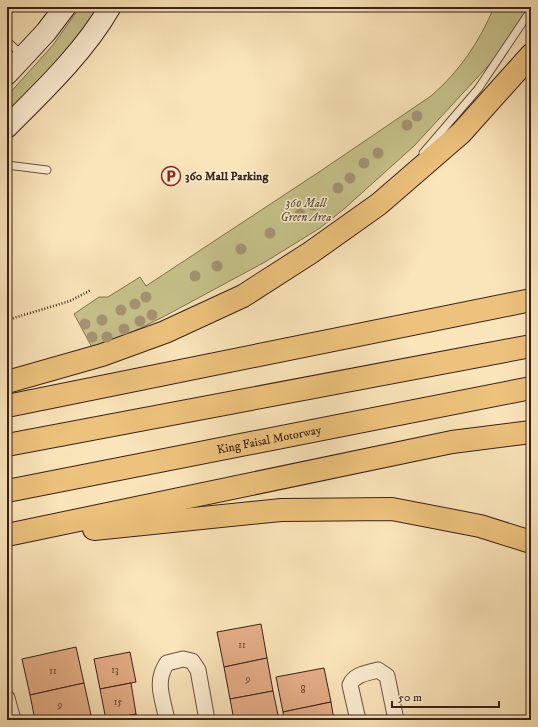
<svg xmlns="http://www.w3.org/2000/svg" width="538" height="727" viewBox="0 0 538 727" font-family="'IM FELL DW Pica',serif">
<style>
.green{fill:#c6c28a;stroke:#7e7252}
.building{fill:#e5ad86;stroke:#372119}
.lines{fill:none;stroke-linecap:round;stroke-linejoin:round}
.lane-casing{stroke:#685241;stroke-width:9}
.street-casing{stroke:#685241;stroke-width:17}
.secondary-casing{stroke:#372119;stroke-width:23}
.highway-casing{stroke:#372119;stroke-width:24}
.path{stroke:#372119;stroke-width:2.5;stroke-dasharray:1 2;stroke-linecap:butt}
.lane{stroke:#fcedd2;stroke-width:7}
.street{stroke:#fcedd2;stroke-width:15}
.secondary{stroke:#fcedd2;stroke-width:21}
.highway{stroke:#edc27c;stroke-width:22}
.tree{fill:#a69374}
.labels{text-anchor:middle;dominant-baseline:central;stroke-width:3;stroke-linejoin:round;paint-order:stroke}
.number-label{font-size:10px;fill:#624434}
.poi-label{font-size:12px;font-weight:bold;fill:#372119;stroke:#fcedd2;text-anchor:start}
.park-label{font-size:12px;font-style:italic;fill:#62513b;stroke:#fcedd2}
.street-label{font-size:12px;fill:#372119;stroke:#fcedd2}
</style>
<rect width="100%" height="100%" fill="#fae4b9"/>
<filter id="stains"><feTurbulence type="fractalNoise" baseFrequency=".005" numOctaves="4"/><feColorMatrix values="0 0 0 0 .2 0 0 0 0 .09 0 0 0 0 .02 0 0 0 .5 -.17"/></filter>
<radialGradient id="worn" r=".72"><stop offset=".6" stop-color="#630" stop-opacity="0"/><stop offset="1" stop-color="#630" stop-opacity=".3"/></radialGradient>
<g class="green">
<path d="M80,7H99L86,28L7,120V96L53,45Z"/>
<path d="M494,7H531L499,54L414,146L344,209L320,228L265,262L163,317L94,351L74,314L99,297H108L140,277L146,286L319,172L431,96C459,72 480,41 494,7Z"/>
</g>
<g class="building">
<path d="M261,624L267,658L224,667L217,632Z"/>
<path d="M76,647L84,683L30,695L22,659Z"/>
<path d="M130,652L136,682L100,689L94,659Z"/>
<path d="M267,658L273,691L230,699L224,667Z"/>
<path d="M324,668L331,702L283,712L276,677Z"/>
<path d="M84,683L91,715L70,720H35L30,695Z"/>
<path d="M131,683L136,714L106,720L100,689Z"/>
<path d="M273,691L279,720H234L230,699Z"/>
<path d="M331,702L334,720H284L283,712Z"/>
<path d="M136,714L138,720H105H106Z"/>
<path d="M91,715L92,720H70Z"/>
</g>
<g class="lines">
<defs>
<g id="lane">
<path d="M7,41L22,55"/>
<path d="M423,153L478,89L531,10"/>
<path d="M7,165L47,170"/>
</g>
<g id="street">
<path d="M7,698L13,720"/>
<path d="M167,720C163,699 154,682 167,663L183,659L192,661L198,670L207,720"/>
<path d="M358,720L350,685C354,674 368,673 378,670L387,676L396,720"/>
</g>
<g id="secondary">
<path d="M7,74L46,32L65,7"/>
<path d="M7,127C43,91 85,51 110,7"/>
</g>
<g id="highway">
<path d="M7,382L102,355L165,332L243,296L310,253L379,204L461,133L531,55"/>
<path d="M7,406L531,300"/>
<path d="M7,445L531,346"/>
<path id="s1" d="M7,491L531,388"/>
<path d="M94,529L281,510L392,509L480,526L531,542"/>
<path d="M7,535L452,442L531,432"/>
</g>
</defs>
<use href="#lane" class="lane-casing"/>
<use href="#street" class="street-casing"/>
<use href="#secondary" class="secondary-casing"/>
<use href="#highway" class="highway-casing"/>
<path class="path" d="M7,320L70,301L91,290"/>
<use href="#lane" class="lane"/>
<use href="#street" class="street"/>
<use href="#secondary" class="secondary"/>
<use href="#highway" class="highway"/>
</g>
<g class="tree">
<circle cx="417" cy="116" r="5.5"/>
<circle cx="407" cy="125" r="5.5"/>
<circle cx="378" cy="153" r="5.5"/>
<circle cx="364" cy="163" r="5.5"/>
<circle cx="350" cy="178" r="5.5"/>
<circle cx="338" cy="188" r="5.5"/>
<circle cx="313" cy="205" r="5.5"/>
<circle cx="300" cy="214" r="5.5"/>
<circle cx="270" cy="233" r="5.5"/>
<circle cx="241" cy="249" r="5.5"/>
<circle cx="217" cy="266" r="5.5"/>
<circle cx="195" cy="276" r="5.5"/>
<circle cx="146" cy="297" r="5.5"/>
<circle cx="135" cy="304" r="5.5"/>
<circle cx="121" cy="310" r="5.5"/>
<circle cx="152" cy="315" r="5.5"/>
<circle cx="102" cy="320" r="5.5"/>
<circle cx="140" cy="321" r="5.5"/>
<circle cx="85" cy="324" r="5.5"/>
<circle cx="124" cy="329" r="5.5"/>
<circle cx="92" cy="337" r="5.5"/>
<circle cx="107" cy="337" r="5.5"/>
</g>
<defs>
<symbol id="parking-ring" viewBox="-11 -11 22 22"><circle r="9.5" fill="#fcedd2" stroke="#8f2418" stroke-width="1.5"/><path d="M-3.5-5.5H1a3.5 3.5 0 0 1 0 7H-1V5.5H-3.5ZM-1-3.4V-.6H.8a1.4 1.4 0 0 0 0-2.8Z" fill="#8f2418"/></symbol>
</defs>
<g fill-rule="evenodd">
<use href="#parking-ring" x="160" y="165" width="22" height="22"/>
</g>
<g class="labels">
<g class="number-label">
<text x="242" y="645">11</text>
<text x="115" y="670">13</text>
<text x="53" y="671">11</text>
<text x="248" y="679">9</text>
<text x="303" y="690">8</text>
<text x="118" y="702">15</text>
<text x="60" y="705">9</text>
</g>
<g class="poi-label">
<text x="185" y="176">360 Mall Parking</text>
</g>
<g class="park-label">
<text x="306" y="203">360 Mall<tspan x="306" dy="14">Green Area</tspan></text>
</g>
<g class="street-label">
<text stroke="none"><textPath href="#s1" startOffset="267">King Faisal Motorway</textPath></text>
</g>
</g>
<rect width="538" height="727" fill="none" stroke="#fae4b9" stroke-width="24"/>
<rect x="8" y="8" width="522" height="711" fill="none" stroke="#372119" stroke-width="2"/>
<rect x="12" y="12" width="514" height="703" fill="none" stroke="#372119"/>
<path d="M392 701v6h107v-6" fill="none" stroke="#372119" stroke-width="2"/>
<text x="398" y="701" font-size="12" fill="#372119" stroke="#fcedd2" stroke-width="3" paint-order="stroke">50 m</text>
<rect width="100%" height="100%" filter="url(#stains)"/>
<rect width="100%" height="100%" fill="url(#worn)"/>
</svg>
